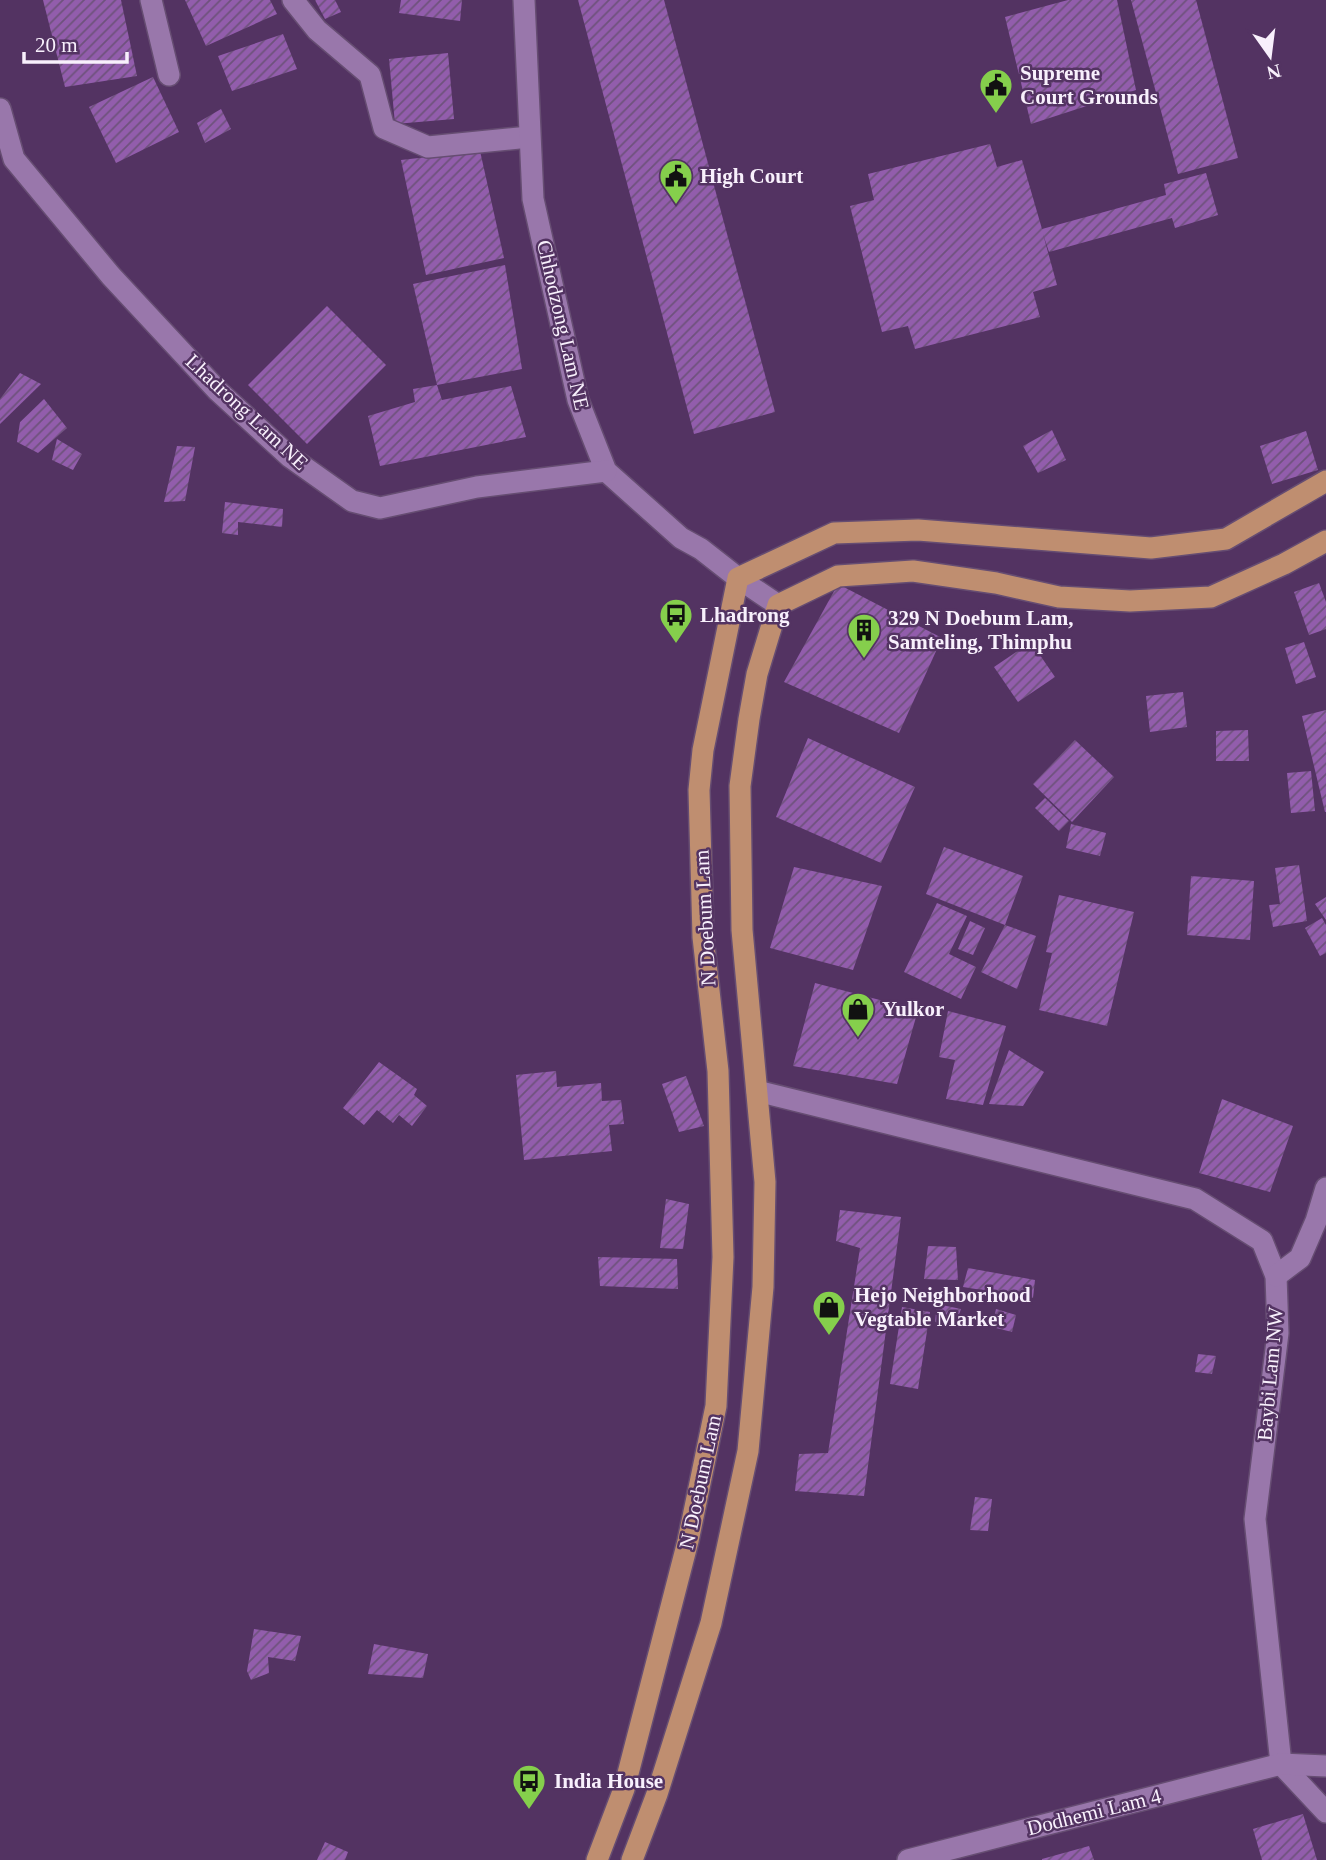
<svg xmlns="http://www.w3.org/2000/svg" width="1326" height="1860" viewBox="0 0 1326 1860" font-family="'Times New Roman',serif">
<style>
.building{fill:url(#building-hatch)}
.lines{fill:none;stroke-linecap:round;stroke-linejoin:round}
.minor-casing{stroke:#664d72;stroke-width:24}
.major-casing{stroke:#664d72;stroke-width:24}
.minor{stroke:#9977ab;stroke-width:21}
.major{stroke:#bf8e70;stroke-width:21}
.labels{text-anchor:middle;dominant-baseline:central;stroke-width:5;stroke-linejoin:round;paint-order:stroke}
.poi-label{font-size:21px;font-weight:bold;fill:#f8f0fc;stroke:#533362;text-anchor:start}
.street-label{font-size:21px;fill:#f8f0fc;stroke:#533362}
</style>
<defs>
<pattern id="building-hatch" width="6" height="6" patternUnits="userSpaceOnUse" patternTransform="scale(1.75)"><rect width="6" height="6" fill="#925dac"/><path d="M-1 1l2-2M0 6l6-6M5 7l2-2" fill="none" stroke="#6e527c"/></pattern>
</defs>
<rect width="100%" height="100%" fill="#533362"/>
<g class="building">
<path d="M43,0H121L137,76L65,87Z"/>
<path d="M185,0H270L277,14L206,46Z"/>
<path d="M315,0H335L341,12L325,19Z"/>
<path d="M401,0H462L460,21L399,13Z"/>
<path d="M578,0H664L775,412L694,434Z"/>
<path d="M1068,0H1117L1136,90L1031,124L1005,17Z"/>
<path d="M1131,0H1196L1238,158L1178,174Z"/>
<path d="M283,34L297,69L232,91L218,56Z"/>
<path d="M448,53L454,119L395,124L389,59Z"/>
<path d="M153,77L179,132L116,163L89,107Z"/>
<path d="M221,109L231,129L205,143L197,123Z"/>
<path d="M990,144L997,167L1022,160L1042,229L1166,195L1164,184L1206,173L1218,215L1175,228L1172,218L1049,252L1043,234L1057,285L1033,292L1040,317L915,349L908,326L882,332L850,206L874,200L868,174Z"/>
<path d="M480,151L504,258L426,275L401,160Z"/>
<path d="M505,265L522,369L437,385L413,284Z"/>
<path d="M327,306L386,365L307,444L248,385Z"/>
<path d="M20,373L41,384L0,424V399Z"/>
<path d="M437,385L442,400L511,386L526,437L380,466L368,416L415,402L413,389Z"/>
<path d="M44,399L67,428L38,453L17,442L20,422Z"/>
<path d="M1052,430L1066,460L1038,473L1023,446Z"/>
<path d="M1306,431L1318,470L1272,484L1260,446Z"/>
<path d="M57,439L82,454L73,470L52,460Z"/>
<path d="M177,446L195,447L185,501L164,502Z"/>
<path d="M225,502L283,509L282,527L238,522V535L222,533Z"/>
<path d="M1319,583L1326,602V629L1309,635L1294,592Z"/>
<path d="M838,584L942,638L899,733L784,682Z"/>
<path d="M1031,642L1055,677L1018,702L994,667Z"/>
<path d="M1304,642L1316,677L1296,684L1285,648Z"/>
<path d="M1183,692L1187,727L1150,732L1146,696Z"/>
<path d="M1326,710V812H1325L1302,716Z"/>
<path d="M1248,730L1249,761H1216V731Z"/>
<path d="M808,738L915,787L881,863L776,817Z"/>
<path d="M1075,740L1114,777L1072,822L1033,784Z"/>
<path d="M1311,771L1315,811L1291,813L1287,773Z"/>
<path d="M1045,798L1069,821L1059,831L1035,808Z"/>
<path d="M1071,824L1106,833L1100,856L1066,848Z"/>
<path d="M944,847L1023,876L1005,925L926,894Z"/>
<path d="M1299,865L1307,921L1273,927L1269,905L1280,904L1275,868Z"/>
<path d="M794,867L882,886L853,970L770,948Z"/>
<path d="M1191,876L1254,881L1250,940L1187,935Z"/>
<path d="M1059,895L1134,912L1107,1026L1039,1010L1052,953L1046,952Z"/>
<path d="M1326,897V920L1315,904Z"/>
<path d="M937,903L967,916L949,954L976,967L961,999L904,972Z"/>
<path d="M1322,918L1326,925V953L1320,956L1305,928Z"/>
<path d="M970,921L985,928L973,955L958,949Z"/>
<path d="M1005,925L1036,936L1017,989L981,972Z"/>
<path d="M815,983L918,1010L897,1084L793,1066Z"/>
<path d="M948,1011L1006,1026L983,1105L946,1099L955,1060L939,1057Z"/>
<path d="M1009,1050L1044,1072L1023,1106L989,1104Z"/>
<path d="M379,1062L417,1089L414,1095L427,1106L412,1126L399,1115L393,1123L377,1110L364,1125L343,1108Z"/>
<path d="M556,1071L557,1087L601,1083L602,1101L621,1100L624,1124L609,1125L612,1151L524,1160L516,1075Z"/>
<path d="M686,1076L704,1126L679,1132L662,1084Z"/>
<path d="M1222,1099L1293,1126L1270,1192L1199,1173Z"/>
<path d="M666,1199L689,1204L683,1249L660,1248Z"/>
<path d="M840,1210L901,1217L864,1496L795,1491L799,1454L828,1453L860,1248L836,1241Z"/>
<path d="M928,1246L956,1247L958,1280L924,1279Z"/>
<path d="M598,1257L677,1259L678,1289L600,1286Z"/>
<path d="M968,1268L1035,1280L1033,1298L963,1287Z"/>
<path d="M937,1304L961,1309L955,1326L935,1322Z"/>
<path d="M902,1307L930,1312L918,1389L890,1384Z"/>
<path d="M996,1309L1016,1315L1012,1332L992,1327Z"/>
<path d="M1198,1354L1216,1356L1212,1374L1195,1372Z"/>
<path d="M975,1497L992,1499L988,1531L970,1530Z"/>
<path d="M254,1629L301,1636L295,1661L268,1657L269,1673L251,1680L247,1671Z"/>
<path d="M374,1644L428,1654L423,1678L368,1674Z"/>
<path d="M1303,1814L1317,1860H1262L1253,1829Z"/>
<path d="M325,1842L348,1852L345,1860H317Z"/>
<path d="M1089,1846L1094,1860H1042V1859Z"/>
</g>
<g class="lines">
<defs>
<g id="minor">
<path d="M151,0L169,75"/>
<path d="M293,0L317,30L370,75L384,128L428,147L529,137"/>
<path d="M524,0L533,199L578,400L606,471L681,538L701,549L738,578L778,605"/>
<path d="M0,109L14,159L111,276L218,391L290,457L352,501L380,508L477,487L606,471"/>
<path d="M757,1091L1195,1199L1262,1241L1276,1276L1278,1333L1255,1519L1281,1764L1326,1812"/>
<path d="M1276,1276L1300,1258L1316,1221L1326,1188"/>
<path d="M908,1860L1281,1764L1326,1766"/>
</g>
<g id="major">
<path d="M597,1860L624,1789L688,1541L716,1406L723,1257L718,1071L703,937L699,790L703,750L738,578L834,533L918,530L1151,548L1226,539L1326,481"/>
<path d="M632,1860L657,1794L711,1623L748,1451L763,1287L765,1182L742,930L740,786L749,719L757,674L778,605L838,576L913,571L996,583L1059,597L1130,601L1211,597L1284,564L1326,541"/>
</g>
</defs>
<use href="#minor" class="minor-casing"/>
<use href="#major" class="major-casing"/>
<use href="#minor" class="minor"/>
<use href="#major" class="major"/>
</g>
<defs>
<symbol id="civic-pin" viewBox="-11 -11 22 30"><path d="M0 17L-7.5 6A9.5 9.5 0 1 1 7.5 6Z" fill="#85cf4c" stroke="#533362"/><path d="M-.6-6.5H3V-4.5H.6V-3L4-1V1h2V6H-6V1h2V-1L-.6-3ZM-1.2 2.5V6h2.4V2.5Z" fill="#111"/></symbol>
<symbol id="bus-pin" viewBox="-11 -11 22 30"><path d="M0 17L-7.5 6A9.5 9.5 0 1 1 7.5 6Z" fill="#85cf4c" stroke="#533362"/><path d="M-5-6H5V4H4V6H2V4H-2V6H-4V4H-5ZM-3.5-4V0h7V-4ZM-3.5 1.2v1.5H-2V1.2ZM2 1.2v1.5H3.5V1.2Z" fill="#111"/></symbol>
<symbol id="building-pin" viewBox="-11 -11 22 30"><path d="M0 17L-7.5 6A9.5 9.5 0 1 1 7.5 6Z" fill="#85cf4c" stroke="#533362"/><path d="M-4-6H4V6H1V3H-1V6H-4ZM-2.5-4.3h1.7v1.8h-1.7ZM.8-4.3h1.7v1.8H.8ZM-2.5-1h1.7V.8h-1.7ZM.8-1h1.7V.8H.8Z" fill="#111"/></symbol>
<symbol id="shop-pin" viewBox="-11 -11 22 30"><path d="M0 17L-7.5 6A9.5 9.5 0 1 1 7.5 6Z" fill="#85cf4c" stroke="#533362"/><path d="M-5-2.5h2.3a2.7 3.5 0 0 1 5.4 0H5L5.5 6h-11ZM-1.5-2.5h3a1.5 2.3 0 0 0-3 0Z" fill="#111"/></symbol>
</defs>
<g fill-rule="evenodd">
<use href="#civic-pin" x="977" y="66" width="38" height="52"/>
<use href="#civic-pin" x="657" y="157" width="38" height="52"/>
<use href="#bus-pin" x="657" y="596" width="38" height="52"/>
<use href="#building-pin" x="845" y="611" width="38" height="52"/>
<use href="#shop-pin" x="839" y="990" width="38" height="52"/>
<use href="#shop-pin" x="810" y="1288" width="38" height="52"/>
<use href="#bus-pin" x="510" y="1762" width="38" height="52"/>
</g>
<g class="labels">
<g class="poi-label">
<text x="1020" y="73">Supreme<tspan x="1020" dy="24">Court Grounds</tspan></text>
<text x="700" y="176">High Court</text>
<text x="700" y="615">Lhadrong</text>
<text x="888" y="618">329 N Doebum Lam,<tspan x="888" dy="24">Samteling, Thimphu</tspan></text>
<text x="882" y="1009">Yulkor</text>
<text x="854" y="1295">Hejo Neighborhood<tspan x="854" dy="24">Vegtable Market</tspan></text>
<text x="554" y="1781">India House</text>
</g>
<g class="street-label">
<text transform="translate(563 325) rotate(77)">Chhodzong Lam NE</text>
<text transform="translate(247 412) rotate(43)">Lhadrong Lam NE</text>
<text transform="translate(705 918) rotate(-93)">N Doebum Lam</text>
<text transform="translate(1270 1374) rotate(-85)">Baybi Lam NW</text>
<text transform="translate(700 1482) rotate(-78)">N Doebum Lam</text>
<text transform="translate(1094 1812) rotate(-14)">Dodhemi Lam 4</text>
</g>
</g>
<g transform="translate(1270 56) rotate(166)" stroke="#533362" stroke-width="5" paint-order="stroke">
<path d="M0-5L12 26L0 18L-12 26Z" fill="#f8f0fc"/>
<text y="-10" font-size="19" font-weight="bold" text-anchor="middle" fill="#f8f0fc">N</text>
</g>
<path d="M24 52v10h103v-10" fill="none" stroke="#f8f0fc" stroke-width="3.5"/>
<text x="35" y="52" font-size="21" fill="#f8f0fc" stroke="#533362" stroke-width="5" paint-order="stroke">20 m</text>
</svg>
